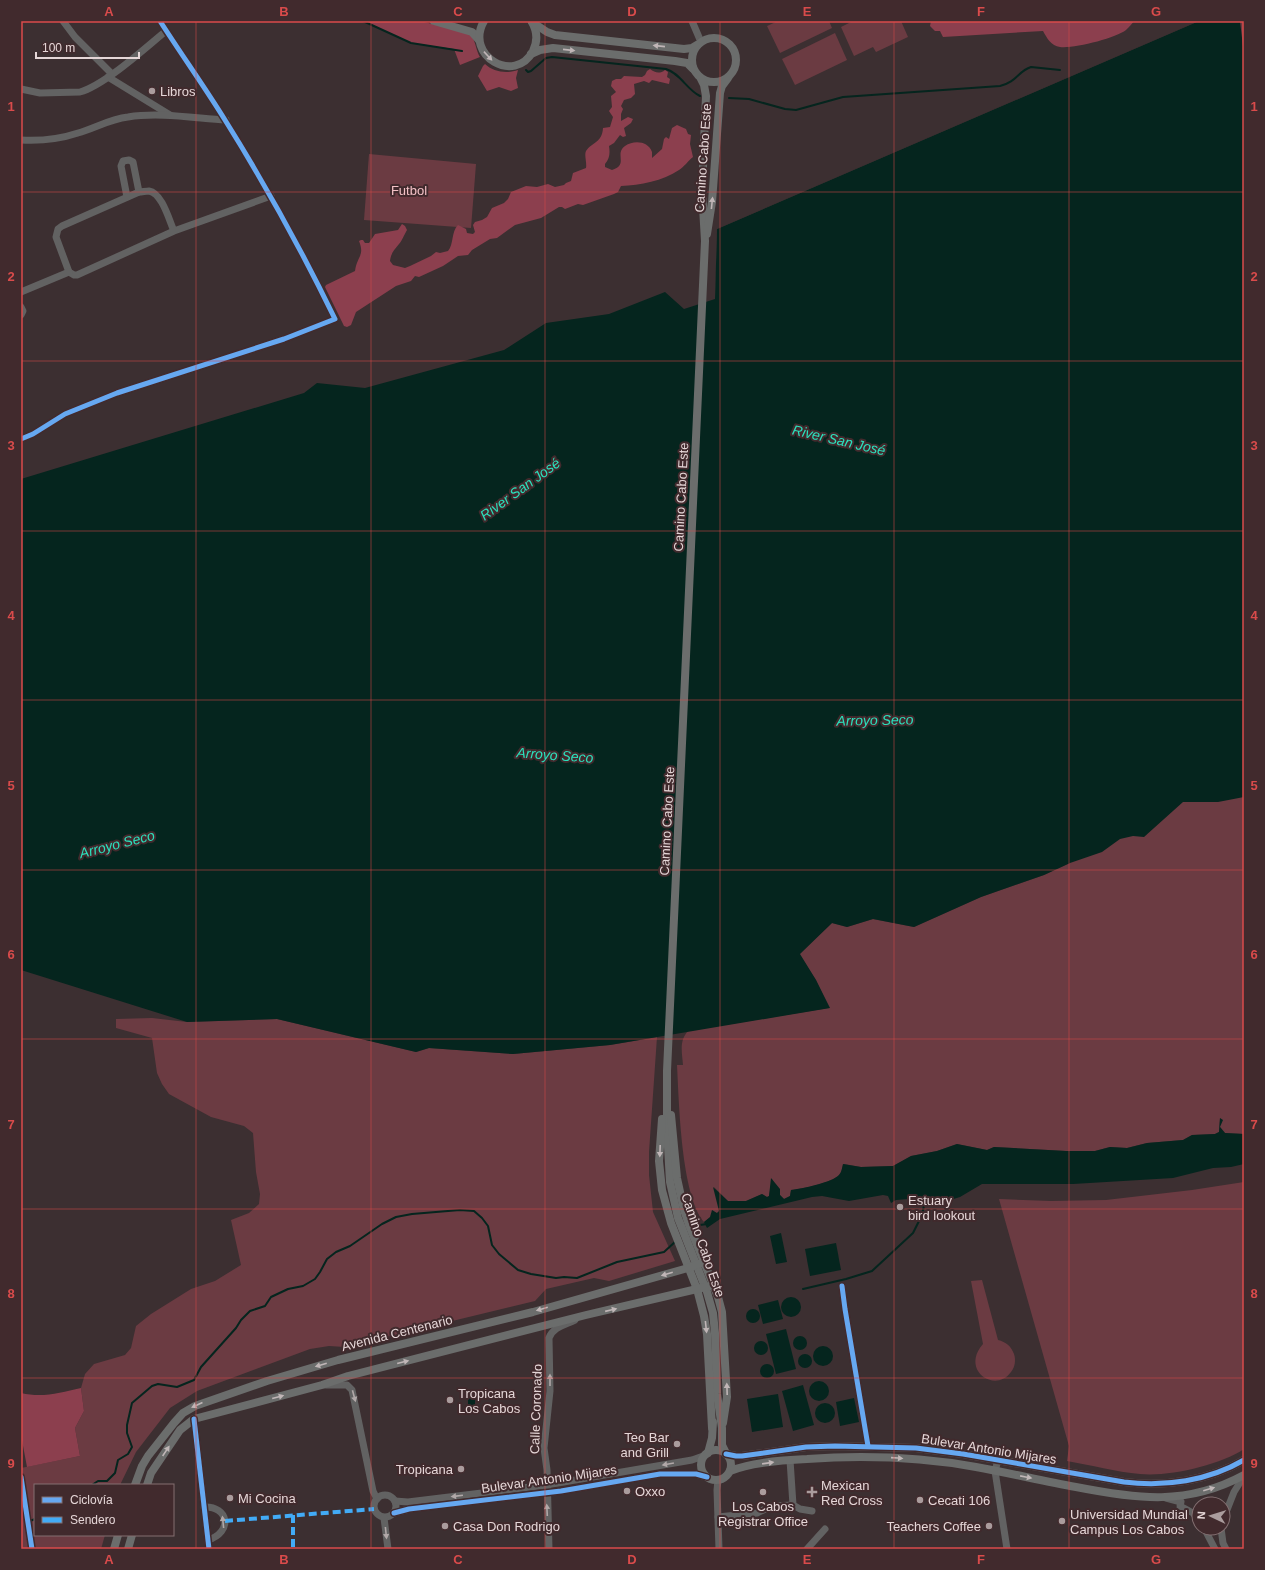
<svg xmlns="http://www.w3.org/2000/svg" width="1265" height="1570" viewBox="0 0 1265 1570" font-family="Helvetica,sans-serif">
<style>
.green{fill:#6b3b42}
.forest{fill:#8c3f4e}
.water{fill:#05251e}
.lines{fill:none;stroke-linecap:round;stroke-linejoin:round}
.stream{stroke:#05251e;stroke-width:2}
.minor{stroke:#626262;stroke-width:7}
.major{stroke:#6b6d6c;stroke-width:8}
.quiet{stroke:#42abf6;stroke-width:4;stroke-dasharray:8 4;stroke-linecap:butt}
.cycleway-casing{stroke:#412a2d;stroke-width:8}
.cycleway{stroke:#66a8f1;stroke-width:5}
.oneway{fill:#c0b6b7}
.oneway2{fill:#b1a8a8}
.grid{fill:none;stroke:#d94b4b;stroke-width:1;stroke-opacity:0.55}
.poi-dot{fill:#aa9c9d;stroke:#412a2d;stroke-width:1.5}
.labels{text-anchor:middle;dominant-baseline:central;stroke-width:4;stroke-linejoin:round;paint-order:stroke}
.poi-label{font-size:13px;fill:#e5d6d7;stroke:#412a2d;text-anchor:start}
.street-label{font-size:13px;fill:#e5d6d7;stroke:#412a2d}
.park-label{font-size:13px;fill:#f3c1c6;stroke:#412a2d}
.water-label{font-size:14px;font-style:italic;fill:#2be1bd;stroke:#412a2d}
.neatline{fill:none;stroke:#d94b4b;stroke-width:1.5}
.grid-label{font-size:13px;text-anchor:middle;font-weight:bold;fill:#d94b4b}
</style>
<rect width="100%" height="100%" fill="#3c2f31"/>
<g class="green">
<path d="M778,21H829L832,28L780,53L767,26Z"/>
<path d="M853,21H901L908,37L876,52L873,47L854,56L841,27Z"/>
<path d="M1199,21H1244V1134L1225,1133L1220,1127V1118L1219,1132L1215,1134L1192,1135L1183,1140L1147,1143L1127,1148L1110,1147L1095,1151H1066L994,1147L987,1150L957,1144L937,1151L911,1156L893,1166L861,1167L844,1164C842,1167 842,1172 839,1175C832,1183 801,1189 791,1190L790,1196L784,1199L780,1195L772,1179L769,1196L767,1197L762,1194L746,1201H728L714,1187L720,1211L704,1222C681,1195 679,1102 677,1065H683C682,1052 679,1041 688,1031L829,1008L816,980L799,954L832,923L847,927L873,919L914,927L981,897L1044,875L1070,863L715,315L717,229Z"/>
<path d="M835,33L847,60L795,85L782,59Z"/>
<path d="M369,154L476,164L471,228L364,220Z"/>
<path d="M152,1018L187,1022L277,1019L416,1052L429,1048L513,1054L610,1045L657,1037L649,1152V1175L653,1212L675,1261L609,1281L594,1278L546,1289L535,1301L345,1347L329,1346L310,1349L197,1391L170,1408L136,1452L120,1485H35V1535H105L101,1549H21V1468L80,1456L75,1428L84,1411L81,1388L85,1374L94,1364L125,1355L131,1348L136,1326L151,1314L191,1289L215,1281L241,1265L231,1220L249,1213L259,1204L260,1194L256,1172L253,1133L244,1126L211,1117L169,1094L162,1084L157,1073L152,1038L116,1028V1019Z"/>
<path d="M1244,1182V1449C1220,1465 1169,1477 1140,1474C1116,1472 1091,1465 1067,1461L1069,1446L999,1199L1051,1201L1106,1200L1192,1190Z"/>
<path d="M982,1280L998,1340C1006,1342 1011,1346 1014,1354C1016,1360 1015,1367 1011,1372C995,1394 960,1370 983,1344L971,1281Z"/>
</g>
<g class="forest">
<path d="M363,21H420L466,32C476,36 475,49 480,57L460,65L454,49L411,43Z"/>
<path d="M931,21H1134C1132,24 1129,27 1126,30C1116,38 1073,49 1060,47C1051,46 1047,38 1043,31L943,37L940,31H935L930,26Z"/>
<path d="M485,64C493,72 507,74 518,70L516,78L518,88L511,91L499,87L487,91L478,76L483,66Z"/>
<path d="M650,69C655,73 660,74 665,70L668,72L667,77L670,79L669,84L652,80L649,83L644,81L634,84L635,94L631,98L624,100L621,106L623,109L621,114V121L628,117L633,119L631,123L624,128L626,136L623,137L620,135L614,143L609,146C610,153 610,158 605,164V167L612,170C629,165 614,154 625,146C634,140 648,141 652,152C652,154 652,156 652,158L662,149L664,139L666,137L669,139L672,128L677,125L686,129L688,134L691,135L690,144L693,157C688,161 684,167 679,170C663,181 640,185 621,186L618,192L614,194L583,205L578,204L565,209L562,207H559L541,218L515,225L497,238L490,239L472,250L468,255L458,256L443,266L419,277L415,276L411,281L396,286L356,312L351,325L347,327L344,326L325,287L326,285L355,271C357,256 365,256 359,241L361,240H363L365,243H369L375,234L398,230L402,224L405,226L407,230C404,235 402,241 399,244C394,250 391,253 390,261L393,265L405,268L410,266L431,256L436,252L440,253L448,251C454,244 451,232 458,225L466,229L467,233L473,234L475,232L473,225L475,222L482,220L487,217L492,208L504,203L508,199L511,192L526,186L537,187L548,184L555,187L564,185L566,183L571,181L573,173L586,168C587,163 584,155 586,151C592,142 602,143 603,128L610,127L613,117L609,111L612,107L611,96L616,92L611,86L612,81L616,79H621L624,76L642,77L645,75L647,71Z"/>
<path d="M81,1388L84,1411L75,1428L80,1456L27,1467L21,1435V1393C42,1398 60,1393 81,1388Z"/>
</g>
<g class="water">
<path d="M1199,21H1240L1244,55V797L1218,802H1183L1144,837L1133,836L1120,839L1102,852L1070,863L1044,875L981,897L914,927L873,919L847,927L832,923L800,954L816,980L830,1008L610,1045L513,1054L429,1048L416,1052L277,1019L187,1022L21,970V479L304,393L317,383L365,388L504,350L546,323L609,314L665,292L684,309L715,299L717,229Z"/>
<path d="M1220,1118L1223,1120L1220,1127L1225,1133L1244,1134V1164L1231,1167L1213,1168L1173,1178L1073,1184H982L960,1197L947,1201L935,1197L896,1200L891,1203L888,1196L883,1195L849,1201L822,1196L812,1197L720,1219L707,1228L704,1222L710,1217L712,1210L717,1213L719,1211L713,1187L728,1201H746L762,1194L767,1197L769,1196L771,1178L780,1189V1195L784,1199L790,1196L791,1190C801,1189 833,1182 839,1175C842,1172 842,1167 843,1164L861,1167L893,1166L911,1156L937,1151L957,1144L987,1150L994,1147L1066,1151H1095L1110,1147L1127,1148L1147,1143L1183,1140L1192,1135L1215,1134L1219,1132Z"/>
<path d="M781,1233L787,1262L776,1264L770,1236Z"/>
<path d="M836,1243L841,1270L810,1276L805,1249Z"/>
<circle cx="791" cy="1307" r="10"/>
<path d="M778,1300L783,1319L763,1324L758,1305Z"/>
<circle cx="753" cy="1316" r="7"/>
<path d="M786,1329L796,1369L776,1374L766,1334Z"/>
<circle cx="800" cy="1343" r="7"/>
<circle cx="761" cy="1348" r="7"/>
<circle cx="823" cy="1356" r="10"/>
<circle cx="805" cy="1361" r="7"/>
<circle cx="767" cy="1371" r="7"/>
<circle cx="819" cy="1391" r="10"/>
<path d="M803,1385L814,1425L793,1431L782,1391Z"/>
<path d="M475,1393V1409H468V1394Z"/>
<path d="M778,1394L783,1427L752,1432L747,1399Z"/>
<path d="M854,1398L859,1422L840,1426L836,1402Z"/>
<circle cx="825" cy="1413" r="10"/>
</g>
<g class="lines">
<g class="stream">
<path d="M363,21L411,43L462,51"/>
<path d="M526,70L528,72L531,71L546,58L552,57L666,69C680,73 687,90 700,96"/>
<path d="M729,98L749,99L785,109L796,110L843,97L1000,86C1017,82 1018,71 1031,67L1060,70"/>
<path d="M692,1229L700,1225L707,1224"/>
<path d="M803,1289L846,1279L872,1271L913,1233L922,1215L926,1196"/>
<path d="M92,1485L98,1481H107L115,1473L118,1460L128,1454L132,1447L127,1433V1425L132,1403L152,1386L158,1384L177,1387L194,1380L201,1367L236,1328L241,1320L250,1311L265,1306L271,1297L288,1289L303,1286L315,1279L320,1272L327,1259L336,1252L350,1246L382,1224L396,1217L412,1214L460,1210L474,1211L482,1218L488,1226L492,1245L499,1254L518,1270L531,1274L556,1278L564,1277L577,1278L617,1262L664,1252L676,1241"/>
<path d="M30,1521L35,1519"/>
</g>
<g class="minor">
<path d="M63,21L75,37L112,74"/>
<path d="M692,21L701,42"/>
<path d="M108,77L170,115"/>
<path d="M21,89L40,93L80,92C105,85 145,48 166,31"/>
<path d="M21,140C40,141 60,139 78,133C95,128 110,119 128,117C159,112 194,118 226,120"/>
<path d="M127,197L121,166L123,161L129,160L133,162L139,192"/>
<path d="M174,231L77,275H74L69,272L56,237L58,229L62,226L139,192C142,192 146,191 149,191C162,193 169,220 174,231L271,196"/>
<path d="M21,292L69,272"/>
<path d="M21,307L23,311L21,315"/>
<path d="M21,439L33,434L65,414L117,393L284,339L335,319C302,251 265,184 225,120C204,86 181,54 160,21"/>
<path d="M842,1286L845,1309L868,1446"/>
<path d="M326,1385H347L352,1390L373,1491L377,1499"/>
<path d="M194,1419L209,1549"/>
<path d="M790,1460L793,1505"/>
<path d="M998,1460L995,1471L1007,1549"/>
<path d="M21,1477L32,1549"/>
<path d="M718,1480L717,1490L719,1549"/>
<circle cx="385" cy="1506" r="11"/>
<path d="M1166,1498L1181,1502L1180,1506L1193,1513L1199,1520"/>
<path d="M395,1501L408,1502L546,1485L692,1460L706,1455"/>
<path d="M204,1507C229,1506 233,1532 208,1540"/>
<path d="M394,1513L409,1509L561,1491L660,1474H696L707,1477"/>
<path d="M718,1517L757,1513L772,1506L793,1505L800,1509L812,1511"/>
<path d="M384,1518L388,1549"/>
<path d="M1223,1520L1234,1492L1244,1476"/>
<path d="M1204,1528L1215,1549"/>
<path d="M1221,1528L1223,1543L1226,1549"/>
<path d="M549,1549L547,1470L544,1448L550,1391L549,1338C553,1327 565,1325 575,1320"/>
<path d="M807,1549L825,1529"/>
</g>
<g class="major">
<path d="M434,21L472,32L479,40"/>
<path d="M484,21C464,56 515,85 533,51C538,41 537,31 532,22"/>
<path d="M532,22L547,32L555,35L684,49L692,48L697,45"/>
<circle cx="714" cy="60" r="22"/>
<path d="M531,54L540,50L553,48L675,61L687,63L693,69"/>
<path d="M701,79L704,85L706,96L702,190L705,241L667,1071V1129L670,1182L678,1218L707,1292L713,1313L715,1333L717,1394L722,1428V1445L726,1453"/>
<path d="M707,234L712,202L720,93L722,86L728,78"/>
<path d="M671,1115L677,1178L684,1210L689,1225L718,1297L722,1312L727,1397L723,1423"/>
<path d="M662,1119L659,1161L662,1190L671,1223L697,1289L704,1316L707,1334L712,1428"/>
<circle cx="716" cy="1465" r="15"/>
<path d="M708,1453L712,1438L713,1422"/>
<path d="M726,1454L736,1456H742L806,1447L835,1446L916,1448L963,1454L1124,1482C1165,1487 1208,1481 1244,1460"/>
<path d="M730,1471C752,1462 783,1460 807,1459C864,1455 920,1457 976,1467C1009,1473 1043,1481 1076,1487C1137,1499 1187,1506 1244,1475"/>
<path d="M135,1485L142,1466L148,1456L174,1423L183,1413L195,1406L267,1381L338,1360L533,1312L688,1268L704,1262"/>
<path d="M147,1485L151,1473L180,1430L194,1419L322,1385L348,1376L586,1315L714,1285"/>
<path d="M114,1549L118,1535"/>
<path d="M128,1549L132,1535"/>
</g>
<g class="quiet">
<path d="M293,1515V1549"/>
<path d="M225,1521L374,1509"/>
</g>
<defs>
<g id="cycleway">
<path d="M21,439L33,434L65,414L117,393L284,339L335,319C302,251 265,184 225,120C204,86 181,54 160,21"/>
<path d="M842,1286L845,1309L868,1446"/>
<path d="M194,1419L209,1549"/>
<path d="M726,1454L736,1456H742L806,1447L835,1446L916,1448L963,1454L1124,1482C1165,1487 1208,1481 1244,1460"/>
<path d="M21,1477L32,1549"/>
<path d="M394,1513L409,1509L561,1491L660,1474H696L707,1477"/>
</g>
</defs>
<use href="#cycleway" class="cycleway-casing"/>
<use href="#cycleway" class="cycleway"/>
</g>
<defs><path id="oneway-solid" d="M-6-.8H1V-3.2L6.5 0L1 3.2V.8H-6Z"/></defs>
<g class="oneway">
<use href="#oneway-solid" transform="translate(659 46) rotate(-174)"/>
<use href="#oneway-solid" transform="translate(569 50) rotate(6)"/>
<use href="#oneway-solid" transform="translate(488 56) rotate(47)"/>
<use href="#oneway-solid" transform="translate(712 203) rotate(-84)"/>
<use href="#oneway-solid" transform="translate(660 1151) rotate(92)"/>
<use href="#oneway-solid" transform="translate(667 1274) rotate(164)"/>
<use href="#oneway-solid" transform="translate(542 1309) rotate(164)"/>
<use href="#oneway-solid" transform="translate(611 1310) rotate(-13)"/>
<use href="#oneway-solid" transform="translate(706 1327) rotate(84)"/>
<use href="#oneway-solid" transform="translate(403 1362) rotate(-14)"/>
<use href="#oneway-solid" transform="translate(321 1365) rotate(164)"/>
<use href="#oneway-solid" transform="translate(727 1389) rotate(-92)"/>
<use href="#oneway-solid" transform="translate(278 1397) rotate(-15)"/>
<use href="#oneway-solid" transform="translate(197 1405) rotate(156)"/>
<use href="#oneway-solid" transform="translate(166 1451) rotate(-56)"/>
<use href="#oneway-solid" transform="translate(897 1458) rotate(4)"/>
<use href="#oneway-solid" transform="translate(768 1463) rotate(-8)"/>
<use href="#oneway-solid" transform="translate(1026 1477) rotate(11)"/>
<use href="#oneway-solid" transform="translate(1209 1489) rotate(-16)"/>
</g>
<g class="oneway2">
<use href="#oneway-solid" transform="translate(550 1380) rotate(-90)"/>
<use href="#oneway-solid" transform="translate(354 1396) rotate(75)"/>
<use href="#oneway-solid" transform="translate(668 1464) rotate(170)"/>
<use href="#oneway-solid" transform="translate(457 1496) rotate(173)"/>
<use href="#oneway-solid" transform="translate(547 1510) rotate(-93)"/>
<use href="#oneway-solid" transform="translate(223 1522) rotate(-96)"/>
<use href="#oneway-solid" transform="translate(386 1533) rotate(84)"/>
</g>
<path class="grid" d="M196,21V1549M371,21V1549M545,21V1549M720,21V1549M894,21V1549M1069,21V1549M21,192H1244M21,361H1244M21,531H1244M21,700H1244M21,870H1244M21,1039H1244M21,1209H1244M21,1378H1244"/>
<g class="poi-dot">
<circle cx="152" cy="91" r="4"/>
<circle cx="900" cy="1207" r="4"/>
<circle cx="450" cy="1400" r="4"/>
<circle cx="677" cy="1444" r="4"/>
<circle cx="461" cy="1469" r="4"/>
<circle cx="627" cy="1491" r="4"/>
<circle cx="763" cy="1492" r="4"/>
<path d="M810 1486h4v4h4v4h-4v4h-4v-4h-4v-4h4z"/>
<circle cx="230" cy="1498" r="4"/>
<circle cx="920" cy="1500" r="4"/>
<circle cx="1062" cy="1521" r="4"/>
<circle cx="445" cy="1526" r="4"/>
<circle cx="989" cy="1526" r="4"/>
</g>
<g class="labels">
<g class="poi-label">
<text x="160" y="91">Libros</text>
<text x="908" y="1200">Estuary<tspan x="908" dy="15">bird lookout</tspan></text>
<text x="458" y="1393">Tropicana<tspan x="458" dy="15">Los Cabos</tspan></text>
<text x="669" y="1437" text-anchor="end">Teo Bar<tspan x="669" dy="15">and Grill</tspan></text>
<text x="453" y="1469" text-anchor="end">Tropicana</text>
<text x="821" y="1485">Mexican<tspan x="821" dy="15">Red Cross</tspan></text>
<text x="635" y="1491">Oxxo</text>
<text x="238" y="1498">Mi Cocina</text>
<text x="928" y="1500">Cecati 106</text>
<text x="763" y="1506" text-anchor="middle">Los Cabos<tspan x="763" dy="15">Registrar Office</tspan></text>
<text x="1070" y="1514">Universidad Mundial<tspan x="1070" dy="15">Campus Los Cabos</tspan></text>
<text x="453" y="1526">Casa Don Rodrigo</text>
<text x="981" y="1526" text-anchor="end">Teachers Coffee</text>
</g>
<g class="street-label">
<text transform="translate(703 158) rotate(-86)">Camino Cabo Este</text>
<text transform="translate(681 497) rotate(-87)">Camino Cabo Este</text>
<text transform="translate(667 821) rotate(-87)">Camino Cabo Este</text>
<text transform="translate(703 1245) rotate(71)">Camino Cabo Este</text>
<text transform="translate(397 1333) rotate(-14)">Avenida Centenario</text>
<text transform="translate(536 1409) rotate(-88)">Calle Coronado</text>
<text transform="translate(989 1449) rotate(9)">Bulevar Antonio Mijares</text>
<text transform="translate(549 1479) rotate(-8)">Bulevar Antonio Mijares</text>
</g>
<g class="park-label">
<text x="409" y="190">Futbol</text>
</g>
<g class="water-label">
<text transform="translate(839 440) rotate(13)">River San José</text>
<text transform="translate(520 489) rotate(-36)">River San José</text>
<text transform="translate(875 720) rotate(-1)">Arroyo Seco</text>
<text transform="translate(555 755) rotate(4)">Arroyo Seco</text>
<text transform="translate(117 844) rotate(-14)">Arroyo Seco</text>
</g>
</g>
<rect width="1265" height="1570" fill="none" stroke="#412a2d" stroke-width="44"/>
<rect x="34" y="1484" width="140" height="52" fill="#412a2d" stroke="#836f71"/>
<rect x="42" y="1497" width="20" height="6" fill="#66a8f1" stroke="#836f71"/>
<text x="70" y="1504" font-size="12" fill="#e5d6d7">Ciclovía</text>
<rect x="42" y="1517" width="20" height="6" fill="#42abf6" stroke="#836f71"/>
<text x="70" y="1524" font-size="12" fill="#e5d6d7">Sendero</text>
<g transform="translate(1211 1516) rotate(274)"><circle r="19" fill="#412a2d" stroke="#836f71"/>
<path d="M0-3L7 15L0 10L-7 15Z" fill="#aa9c9d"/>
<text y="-6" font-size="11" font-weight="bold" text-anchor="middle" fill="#e5d6d7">N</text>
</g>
<path d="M36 52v6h103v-6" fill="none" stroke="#e5d6d7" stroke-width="2"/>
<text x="42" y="52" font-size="12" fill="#e5d6d7" stroke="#412a2d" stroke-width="3" paint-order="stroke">100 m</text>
<rect x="22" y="22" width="1221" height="1526" class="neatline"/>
<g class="grid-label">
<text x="109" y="16">A</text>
<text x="284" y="16">B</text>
<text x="458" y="16">C</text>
<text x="632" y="16">D</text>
<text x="807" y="16">E</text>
<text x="981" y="16">F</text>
<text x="1156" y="16">G</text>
<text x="11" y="111">1</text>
<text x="1254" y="111">1</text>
<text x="11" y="281">2</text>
<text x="1254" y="281">2</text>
<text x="11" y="450">3</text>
<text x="1254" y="450">3</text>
<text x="11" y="620">4</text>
<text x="1254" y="620">4</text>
<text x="11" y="790">5</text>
<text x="1254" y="790">5</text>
<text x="11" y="959">6</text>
<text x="1254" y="959">6</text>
<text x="11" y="1129">7</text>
<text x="1254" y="1129">7</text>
<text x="11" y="1298">8</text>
<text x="1254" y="1298">8</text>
<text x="11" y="1468">9</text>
<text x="1254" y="1468">9</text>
<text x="109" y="1564">A</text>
<text x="284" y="1564">B</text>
<text x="458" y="1564">C</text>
<text x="632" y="1564">D</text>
<text x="807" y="1564">E</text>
<text x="981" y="1564">F</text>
<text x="1156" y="1564">G</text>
</g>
</svg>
